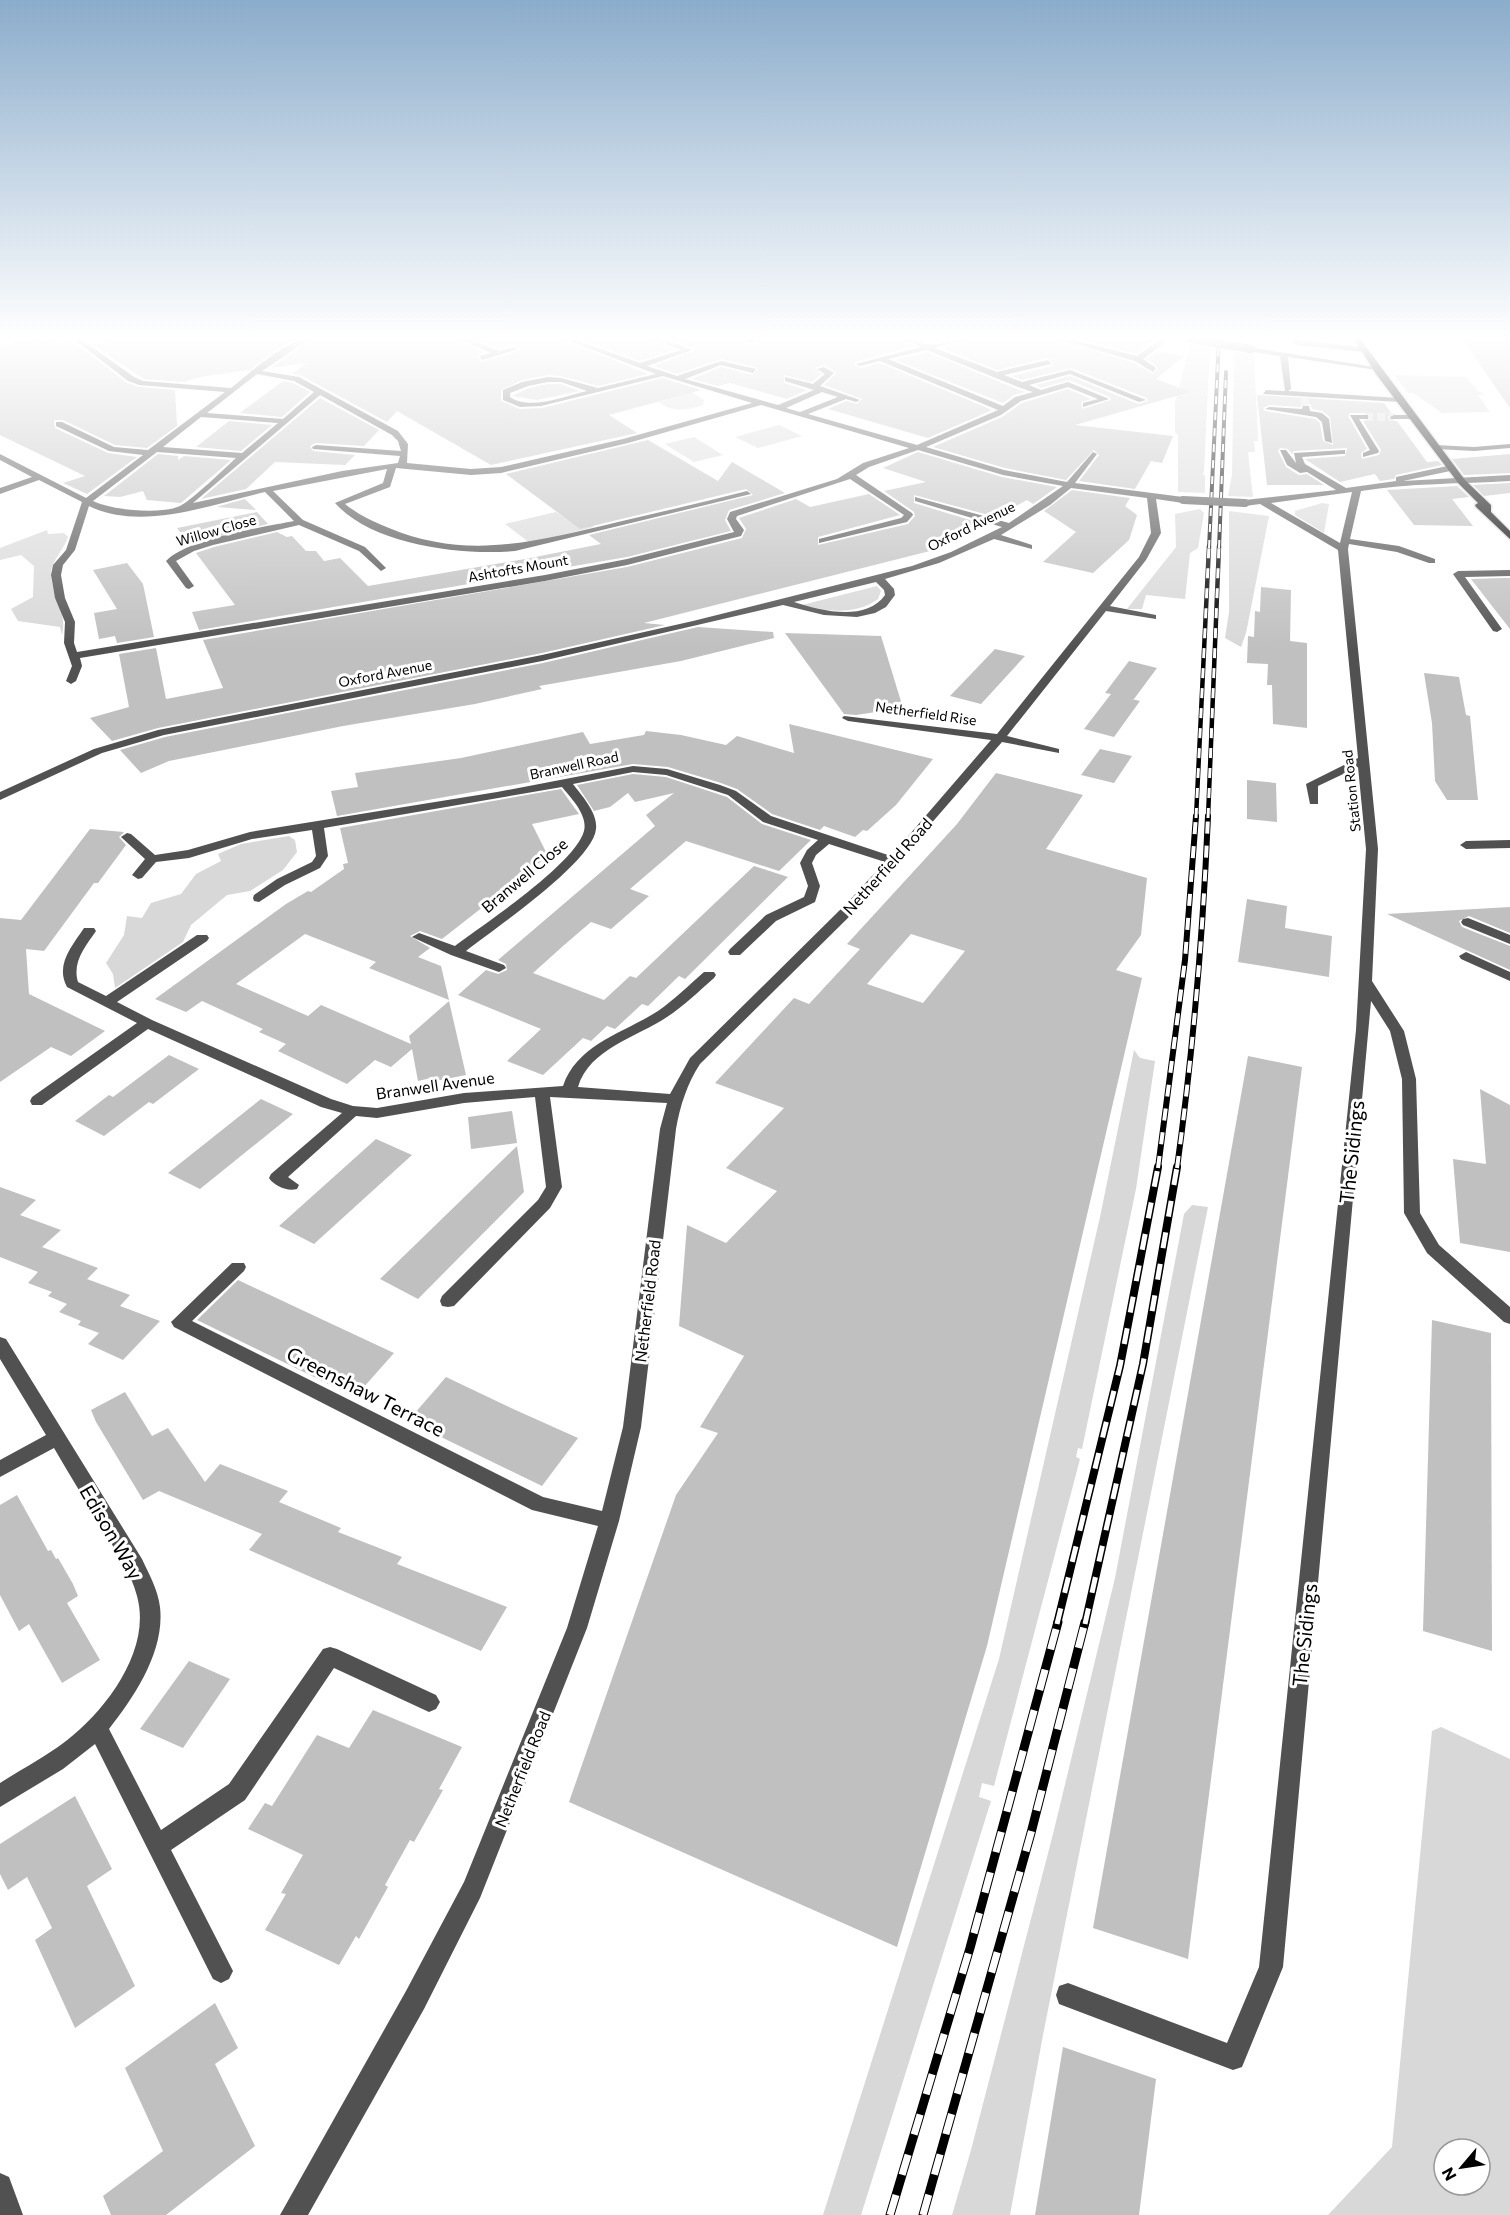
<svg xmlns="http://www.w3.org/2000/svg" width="1510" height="2215" viewBox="0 0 1510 2215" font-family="Commissioner,sans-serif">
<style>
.green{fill:#d8d8d8;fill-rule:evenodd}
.building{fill:#c0c0c0;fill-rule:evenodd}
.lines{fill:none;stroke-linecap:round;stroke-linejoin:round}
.minor-tunnel{stroke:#d9d9d9;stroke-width:8;stroke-dasharray:8 4;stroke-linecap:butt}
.major-casing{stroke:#dbdbdb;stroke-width:3}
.minor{fill:#515151;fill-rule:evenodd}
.major{fill:#000;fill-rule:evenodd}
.rail-far4-casing{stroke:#000;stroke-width:4}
.rail-far3-casing{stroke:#000;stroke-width:4.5}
.rail-far2-casing{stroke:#000;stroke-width:6}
.rail-far1-casing{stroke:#000;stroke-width:8}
.rail-casing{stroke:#000;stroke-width:9}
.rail-far4{stroke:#fff;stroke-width:2;stroke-dasharray:8;stroke-linecap:butt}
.rail-far3{stroke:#fff;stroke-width:3;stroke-dasharray:10;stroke-linecap:butt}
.rail-far2{stroke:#fff;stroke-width:4;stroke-dasharray:12;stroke-linecap:butt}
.rail-far1{stroke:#fff;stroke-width:5;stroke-dasharray:16;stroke-linecap:butt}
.rail{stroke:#fff;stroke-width:7;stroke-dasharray:21;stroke-linecap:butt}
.minor-bridge{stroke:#515151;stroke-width:8}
.labels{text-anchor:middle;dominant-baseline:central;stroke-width:6;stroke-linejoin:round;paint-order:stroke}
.far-street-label{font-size:14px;fill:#000;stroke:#fff}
.street-label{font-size:16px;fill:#000;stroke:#fff}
.near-street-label{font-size:20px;fill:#000;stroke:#fff}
</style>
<rect width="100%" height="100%" fill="#fff"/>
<g class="green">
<path d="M1191,342L1210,345L1204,473L1201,474L1205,475V493L1178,492V435L1175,432V403Z"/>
<path d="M1234,352L1254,353L1258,441H1254L1255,452H1248L1253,497L1228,496L1232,475Z"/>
<path d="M1394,375L1466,377L1478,391L1486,394L1478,395L1490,412L1442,413L1413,393H1408Z"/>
<path d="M690,391L704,400L703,405C689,410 671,413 659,402Z"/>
<path d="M779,425L802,436L758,448L735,437Z"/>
<path d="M694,437L723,455L694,462L665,444Z"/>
<path d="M1322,503L1329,504L1324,533L1295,515V511Z"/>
<path d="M1200,509L1204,513L1198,548L1190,553L1185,599L1146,595L1142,609H1127L1176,547L1175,514Z"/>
<path d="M1229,511L1269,516L1246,633L1241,647L1225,638L1229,612Z"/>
<path d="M556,512L568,520L581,517L594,527L530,543L505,524Z"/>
<path d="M47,530L48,534L64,533L68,537C64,550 50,562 51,575C52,597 68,614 62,635L60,627L18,621L11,609L33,597L34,566L21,555L0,560V548Z"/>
<path d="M877,586L881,591L878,599C857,615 826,612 802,605Z"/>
<path d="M289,836L295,840L297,852L283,870L250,891L227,895L191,925L183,942L115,988L113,974L106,963L124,935L127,916L142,918L151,903L181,894L196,874L221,861L218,854L241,844Z"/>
<path d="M1134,1050L1140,1058L1155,1061L1136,1189L1082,1449L1078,1448L1076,1457L1080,1459L994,1786L982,1783L979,1797L991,1801L861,2215H823L999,1659L1100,1217Z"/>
<path d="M1192,1205L1208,1207L1043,2035L1010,2215H952L971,2150L1053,1834L1115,1578L1184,1214Z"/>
<path d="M1441,1727L1510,1759V2215H1328L1392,2147L1432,1731ZM1444,2149H1480V2185H1444Z"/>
</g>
<g class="building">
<path d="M19,339L75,343L127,383L139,387L175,390L177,426L147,448L115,445L63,420H54L55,428L108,453L137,457L87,494L63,483L85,476L0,435V349Z"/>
<path d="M118,339H298L278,349L249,370L200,377L184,382L144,379L92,344Z"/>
<path d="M312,339H457L484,352L477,356L481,362L519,351L520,348L513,345L499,349L474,339H562L648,374L598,386L561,376L548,375L522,380L501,390V401L520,409L542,408L663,378L701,390L609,415L637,433L491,465L397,411L387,422L300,375L292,374L306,363L271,368Z"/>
<path d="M579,339H651L674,350L640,361Z"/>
<path d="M669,339H740L750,345L757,342L756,339H902L914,346L855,362L854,365L861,368L880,363L992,410L928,438L828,409L846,401L857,404L862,399L824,385L836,373L825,365L815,368L821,374L812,382L784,375V383L807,390L787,399L730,383L718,386L692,379L721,367L752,375L758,370L756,367L722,359L677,374L654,366L694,351L693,348Z"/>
<path d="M967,339H1056L1134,363L1153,374L1158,368L1147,359L1156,351L1184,356L1156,379L1190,392L1075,425L1173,436L1162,463L1151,461L1135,489L1079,481L1099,455L1094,450L1066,480L1005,468L933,447L1002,417L1022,403L1068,389L1091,399L1081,402L1082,409L1111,400L1110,397L1069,380L1041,388L1036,385L1070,376L1138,404L1148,401L1147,398L1071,368L1022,380L1012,376L1052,366L1053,363L1047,358L997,370L942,348Z"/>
<path d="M1078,339H1153L1137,354Z"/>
<path d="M1462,339H1510V408Z"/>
<path d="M927,352L1017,389L1025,392L1014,395L1003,403L895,360Z"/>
<path d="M283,381L293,383L310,392L282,417L240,413Z"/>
<path d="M548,384H561L579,391L537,400L512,396L529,388Z"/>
<path d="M1257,395L1384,403L1392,414L1388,416L1389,420L1397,421L1427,462L1438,461L1442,465L1396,475L1394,479L1380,481L1375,474L1340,482L1305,459L1345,456L1347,448L1294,451L1292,454L1288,449L1280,448L1278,451L1286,467L1299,475L1307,474L1324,485H1267ZM1303,404H1310L1312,409L1322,411L1330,417L1333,445L1323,441L1320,423L1315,419L1265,411L1263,408L1269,405L1300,407ZM1350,413H1370V421H1363L1381,450L1379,455L1362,459L1361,453L1367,449L1348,416Z"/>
<path d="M320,398L379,430L364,446L316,443L310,446L313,451L355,455L345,465L275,462L246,489L201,499Z"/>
<path d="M229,421L272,425L241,451L196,447Z"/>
<path d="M648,440L718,481L732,462L785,493L729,510L725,520L731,531L627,557L199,630L192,612L235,605L196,553L214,547L277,532L287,537L292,536L306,551H316L324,561L340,558L368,586L525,559L601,544L589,535L753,495L746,489L580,529L506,474Z"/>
<path d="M918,452L1002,477L1057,487L1033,504L1027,500L996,517L914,495V503L983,524L932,544L942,548L644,623L665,625L542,653L158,728L112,741L90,718L129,707L119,654L156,648L166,699L223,688L203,640L627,567L742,538L746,529L739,518L796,499L810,507L869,494L900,515L818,537V545L908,524L915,516L914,512L884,491L926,482L883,468Z"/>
<path d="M158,454L178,456V460L184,456L231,460L181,503L147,500L143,491L120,497L104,496Z"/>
<path d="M1510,454V473L1464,475L1452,459Z"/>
<path d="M1510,483V493L1484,496L1473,485Z"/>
<path d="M1457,486L1469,497L1452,499L1473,526L1414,525L1387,490Z"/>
<path d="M1072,490L1130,498L1125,506L1137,515L1129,540L1093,573L1043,562L1076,532L1044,511Z"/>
<path d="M245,499L256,510L217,507L223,505Z"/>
<path d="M257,512L268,524L189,544L177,528Z"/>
<path d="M127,563L143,584L154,637L117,643L115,636L99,639L94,613L117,609L93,570Z"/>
<path d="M1503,578H1510V629L1471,579Z"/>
<path d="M1261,587L1291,590L1290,641L1307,643V728L1273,724L1272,685H1267L1268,664L1247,663L1248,636L1254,637L1255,611L1260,612Z"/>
<path d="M698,627L773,632L774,638L681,661L539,686L542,689L475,704L343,726L169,761L141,773L120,750L165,737L543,663Z"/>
<path d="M785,633L881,636L903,708L856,715L844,714Z"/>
<path d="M995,649L1025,656L981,704L950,696Z"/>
<path d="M1129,661L1157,668L1134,699H1132L1140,701L1114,737L1084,729L1111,694L1105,693Z"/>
<path d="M1424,673L1459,677L1466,715L1470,716L1478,800H1447L1435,781L1432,723Z"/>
<path d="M789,724L933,759L896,805L867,831L863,830L855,837L824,826L820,830L772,814L737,789L721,783L668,767L633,764L337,816L331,791L358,787L355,773L461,758L583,732L590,744L644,735L646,731L681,735L726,745L737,736L794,753Z"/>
<path d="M1100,749L1132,756L1114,783L1081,775Z"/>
<path d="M996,773L1083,795L1046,849L1147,878L1141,935L1116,970L1142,978L987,1646L897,1947L569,1802L676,1495L718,1433L700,1427L744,1356L679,1326L687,1225L726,1243L777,1191L726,1168L784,1108L715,1083L794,998L809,1004L860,949L847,944L957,824ZM911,934L965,951L923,1003L867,984Z"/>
<path d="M633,774L666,777L727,797L762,824L811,840L779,871L686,841L630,889L649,896L611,929L591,922L563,946L533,973L604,1000L630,976L636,978L754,866L788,877L685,979L679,976L648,1006L642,1004L615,1029L607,1026L591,1041L583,1038L543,1075L507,1061L541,1029L458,995L486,970L498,974L507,970L506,964L498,960L655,826L646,815L674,793L635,802L628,793L610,807L594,811L577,785Z"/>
<path d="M1247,780L1276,783L1277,822L1247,819Z"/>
<path d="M561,789L579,814L532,824L548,856L442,939L420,931L410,936L430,948L418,957L441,966L449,1000L369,968L376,962L305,934L236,984L308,1016L321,1005L411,1044L409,1036L449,1001L466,1075L431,1082V1078L418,1081L412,1049L391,1067L375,1060L347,1084L278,1051L286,1044L259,1032L263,1029L202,1001L186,1012L155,999L286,904L308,891L311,892L344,869L343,864L348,863L340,828Z"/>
<path d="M90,829L124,832L119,837L126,845L98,883H94L44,951L26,949L29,994L105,1031L71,1056L51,1047L0,1082V918L21,920Z"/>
<path d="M1247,899L1287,906L1285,928L1332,936L1329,977L1238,962Z"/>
<path d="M1510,907V933L1469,916L1459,921L1462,927L1510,946V970L1387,914Z"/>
<path d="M169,1055L199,1069L153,1104L149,1102L104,1136L75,1121L109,1095L113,1097Z"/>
<path d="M1248,1056L1302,1067L1188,1959L1093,1928Z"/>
<path d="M1480,1089L1510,1105V1252L1460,1243L1453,1159L1486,1164Z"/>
<path d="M261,1099L293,1114L200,1189L168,1173Z"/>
<path d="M512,1111L517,1143L471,1149L468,1117Z"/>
<path d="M376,1139L412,1155L314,1244L279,1226Z"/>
<path d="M517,1146L524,1192L418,1299L380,1279Z"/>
<path d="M0,1187L36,1200L20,1215L61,1230L42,1247L98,1268L87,1279L130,1295L120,1306L160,1321L123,1360L88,1344L99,1333L78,1325L81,1321L59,1312L67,1304L48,1296L52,1292L28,1283L38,1272L0,1257Z"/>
<path d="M238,1280L334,1325L394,1353L355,1397L197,1320Z"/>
<path d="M1432,1320L1491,1333L1492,1651L1423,1631Z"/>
<path d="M446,1377L511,1408L578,1438L542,1486L408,1421Z"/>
<path d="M125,1392L152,1436L168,1428L205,1482L220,1464L288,1491L279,1502L341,1528L338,1532L402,1557L397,1564L507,1607L481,1651L249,1550L262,1534L159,1491L143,1500L96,1422L91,1410Z"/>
<path d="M17,1495L48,1551L51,1550L56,1559L58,1558L73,1584L78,1596L67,1603L100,1660L62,1683L29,1624L19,1631L0,1595V1505Z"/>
<path d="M189,1661L230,1679L183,1748L140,1729Z"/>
<path d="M373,1710L462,1747L439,1789L443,1790L414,1842L410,1840L385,1885L388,1887L359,1939L356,1936L339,1965L265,1930L286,1894L281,1893L303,1855L248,1829L265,1803L272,1806L317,1735L349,1748Z"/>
<path d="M75,1796L112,1869L87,1886L135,1986L75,2028L35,1940L52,1928L27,1877L8,1890L0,1874V1844Z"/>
<path d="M215,2003L238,2048L215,2064L255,2146L166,2215H111L103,2196L163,2151L125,2068Z"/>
<path d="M1063,2047L1156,2079L1139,2215H1035Z"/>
</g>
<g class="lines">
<g class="minor-tunnel">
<path d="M1304,398L1306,408"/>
<path d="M1365,417H1394"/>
</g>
<defs>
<path id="major" d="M1354,339H1360L1465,480L1491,505V512L1510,531V539L1476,507L1475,505L1478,503L1459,484L1376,374Z"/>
</defs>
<use href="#major" class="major-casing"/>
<g class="minor">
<path d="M74,339H81L134,377L143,381L231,388C250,373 286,339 310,339L262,371L299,377L398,431L408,444L407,463L471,469L501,467L623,439L752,403L663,376L541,406L520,407L503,400V390L522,382L548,377L561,378L598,388L656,374L564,339H573L640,363L681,350L653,339H663L692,350L647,366L677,376L721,361L756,369L753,373L721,365L685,379L778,405L814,390L785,381V377L813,384L825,374L817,369L824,367L834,373L820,386L860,400L856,402L846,399L808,414L917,445L998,410L880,361L860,366L856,364L921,347L904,339C913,339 918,343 927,344C938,346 953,339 965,339L935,348L997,372L1048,360L1051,364L1004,375L1022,382L1070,370L1146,400L1139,402L1070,374L1029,385L1041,390L1068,382L1109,399L1083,407V403L1098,399L1068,387L1021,401L1001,415L926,447L1004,470L1067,482L1093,452L1097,454L1075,483L1183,497L1187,500L1183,503L1156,499L1161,533L1146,560L1110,606L1156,615V619L1106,611L1007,736L1059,749V753L1002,742L856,910L700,1064C687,1084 680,1106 676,1129L641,1427L619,1521L587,1628L480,1898L424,2009L308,2215H280L406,1991L464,1882L567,1628L598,1526L532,1510L174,1327L171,1322L232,1263H244L246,1267L244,1271L192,1321L543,1497L602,1511L623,1427L660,1129L667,1103L550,1097L562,1187L550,1208L454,1306L448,1307L442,1306L440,1301L442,1296L538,1200L546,1187L535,1097L464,1103L377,1118L356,1116L288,1177L299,1185L297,1189C288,1192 274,1186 269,1178L271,1174L342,1113L321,1107L148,1029L42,1105H32L30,1101L32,1097L137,1023L67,987C55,965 72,946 84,928H94L96,931C85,947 72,962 78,982L106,996L197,935H207L209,938L207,941L117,1002L152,1020L331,1099L353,1106L377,1108L464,1093L563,1086C577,1044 624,1033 658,1011C674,1000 689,985 704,972H714L716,975L714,978C699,991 684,1006 667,1017C637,1037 589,1049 578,1087L670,1094L690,1058L846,904L885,862L829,844L816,855L812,863L820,886L815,902L776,921L740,955H730L728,952L730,949L766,915L804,897L808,886L800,863L807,850L818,840L763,822L728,795L666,775L633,772L573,784C582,796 598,813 596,829C593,862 494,929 466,951L504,965L506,968L499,972L451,955L412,937L419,933L455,946C483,925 576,863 584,831C588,815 571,798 562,787L324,828L328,856L320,868L285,885L259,902L254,901L253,898L254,895L277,879L312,862L316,856L312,830L252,839L189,858L156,862L142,878L138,879L132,875L145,859L121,837L127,833L131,834L155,855L188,850L250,832L497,792L633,766L667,769L720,785L736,791L771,816L891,856L991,740L848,721L842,718L844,716L997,734L1139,557L1151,533L1147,498L1071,488L1050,505L1001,535L1032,545V549L994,539L939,563L885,579L894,589L895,595L886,607L875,613L857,617L824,615L783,605L542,661L164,735L102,753L0,800V792L94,749L158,730L542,655L693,621L912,566L951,552L1002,527L915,501V497L1009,523L1063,486L1003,475L918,450L869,467L856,475L912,513L913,515L907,522L819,543V539L901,518L904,515L850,479L737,516L736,519L744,530L741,536L627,565L545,581L80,658L82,666L76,681L71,684L66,681L72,666L64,643L65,622L55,598L51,575L53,565L66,550L82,502L39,480L0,494V488L32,477L0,460V454L86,498L143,455L109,451L56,426V422H62L114,447L148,450L225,392L139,385L128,381ZM927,350L1018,387L1033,392L1015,397L1003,406L888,359ZM257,374L294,381L314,392L283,419L207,413ZM548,382H561L587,391C565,396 530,411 510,397V393L528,386ZM822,392L838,397L800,412L786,408ZM320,395L392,435L398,441L401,451L316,445L312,447L313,449L400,456L398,463L342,471L193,503ZM761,405L909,448L863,463L837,479L730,512L727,519L734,532L627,559L545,575L77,652L74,643L75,622L65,598L61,575L63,565L75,550L89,506C142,532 212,504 265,492L294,521C263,527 186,539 166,561L186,588L189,589L194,586L176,561L194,551L213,545L299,525L359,551L381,571L386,568L365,547L303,520L273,491L387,469L383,483L335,503C372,545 462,556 515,551L751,494L747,491C704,502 661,512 618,522C538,541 468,561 389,528C372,521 359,515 345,504L390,487L396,468L471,475L501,473L628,443ZM201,417L278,423L242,453L163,447ZM157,452L236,458C224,469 192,500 180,506C161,515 111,510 93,501ZM876,582L884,590L885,595C866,622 821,611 794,602Z"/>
<path d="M459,339H468L499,351L514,347L518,349L482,360L479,356L491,353Z"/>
<path d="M742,339H752L755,341L751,343Z"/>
<path d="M1058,339H1069L1137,356L1161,339H1169L1143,359L1156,368L1153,372L1135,361Z"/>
<path d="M1293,339L1365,348L1369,350L1365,352L1297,345L1293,343Z"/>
<path d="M1248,347L1381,368L1377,370L1288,357L1291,389L1288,391L1400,398L1404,400L1400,402L1263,394L1266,390L1285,391L1280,356L1248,351Z"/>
<path d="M1303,406H1309L1310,411L1322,413L1329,419L1332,443L1325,441L1322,422L1316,417L1265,409L1269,407L1302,409Z"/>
<path d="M1350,415H1368V419H1359L1379,451L1378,453L1363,457V453L1370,450Z"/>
<path d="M1394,415H1414L1418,417L1414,419H1391L1390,417Z"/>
<path d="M1510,444V448L1474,451L1436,449L1432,447L1436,445L1474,447Z"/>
<path d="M1280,450H1286L1296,463L1294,453L1345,450V454H1342L1302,457L1305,464L1346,488L1396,481V477L1452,465L1456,468L1455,470L1403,481L1510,475V481C1461,484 1409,483 1361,491L1350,539L1399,546L1435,559V563H1429L1397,552L1349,544L1348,549L1378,849L1372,981L1404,1031L1416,1079L1420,1213L1439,1245L1510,1307V1324L1504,1322L1427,1253L1404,1213L1402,1079L1390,1031L1371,1001L1283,1967L1242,2067L1233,2070L1059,2004L1056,1995L1059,1986L1068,1983L1227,2043L1259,1967L1356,1030L1366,849L1358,767L1318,786V804H1310L1306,784L1358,758L1338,550L1260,504L1245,506L1241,503L1245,500L1336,490L1307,472L1300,473L1287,465ZM1352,492L1340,543L1271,503Z"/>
<path d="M1510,570V576L1465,577L1502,629L1497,632L1493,631L1453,574L1458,571Z"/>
<path d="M1510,840V848L1466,849L1460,845L1466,841Z"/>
<path d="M1468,918L1510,935V944L1463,925L1461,922L1463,919Z"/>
<path d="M1466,952L1510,972V981L1461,959L1459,956Z"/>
<path d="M0,1337L6,1339L142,1559C149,1574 158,1590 160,1607C165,1651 135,1696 109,1729L161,1830L229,1784L323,1649L330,1647L337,1649L436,1695L440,1702L436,1709L429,1712L334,1668L245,1800L171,1850L233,1971L229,1979L221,1983L213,1979L95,1744L63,1769L0,1807V1783C22,1769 45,1757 66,1741C106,1710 152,1650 137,1596C131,1572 116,1552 104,1531C87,1503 70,1476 54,1448L0,1477V1460L46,1435L0,1359Z"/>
<path d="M0,2173L9,2177L23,2215H0Z"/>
</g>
<use href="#major" class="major"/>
<defs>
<g id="rail-far4">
<path d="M1209,548L1219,339"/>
<path d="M1219,548L1226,372"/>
</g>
<g id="rail-far3">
<path d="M1196,818L1209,546"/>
<path d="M1208,818L1219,546"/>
</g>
<g id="rail-far2">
<path d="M1158,1168L1185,960L1196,816"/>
<path d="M1177,1168C1193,1051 1203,935 1208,816"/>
</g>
<g id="rail-far1">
<path d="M1057,1624L1120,1366L1158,1167"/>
<path d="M1085,1624L1143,1364L1177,1167"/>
</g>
<g id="rail">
<path d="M890,2215L970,1948L1058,1622"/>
<path d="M923,2215L1031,1833L1085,1622"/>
</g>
</defs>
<use href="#rail-far4" class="rail-far4-casing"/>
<use href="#rail-far3" class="rail-far3-casing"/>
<use href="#rail-far2" class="rail-far2-casing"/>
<use href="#rail-far1" class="rail-far1-casing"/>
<use href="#rail" class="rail-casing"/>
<use href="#rail-far4" class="rail-far4"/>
<use href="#rail-far3" class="rail-far3"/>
<use href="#rail-far2" class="rail-far2"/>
<use href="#rail-far1" class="rail-far1"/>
<use href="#rail" class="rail"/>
<g class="minor-bridge">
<path d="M1191,339L1251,349"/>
<path d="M1183,500L1245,503"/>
</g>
</g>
<linearGradient id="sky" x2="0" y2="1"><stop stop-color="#8baccb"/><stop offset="0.52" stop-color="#fff"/><stop offset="1" stop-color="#fff" stop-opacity="0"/></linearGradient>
<rect width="1510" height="649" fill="url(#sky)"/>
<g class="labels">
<g class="far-street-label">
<text transform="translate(971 526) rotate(-26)">Oxford Avenue</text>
<text transform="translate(216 530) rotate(-16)">Willow Close</text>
<text transform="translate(518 568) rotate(-10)">Ashtofts Mount</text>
<text transform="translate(385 673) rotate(-11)">Oxford Avenue</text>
<text transform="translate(926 713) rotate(8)">Netherfield Rise</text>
<text transform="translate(574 765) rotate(-12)">Branwell Road</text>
<text transform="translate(1351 791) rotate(-96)">Station Road</text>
</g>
<g class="street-label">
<text transform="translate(887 866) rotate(-48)">Netherfield Road</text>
<text transform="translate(524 875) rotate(-40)">Branwell Close</text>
<text transform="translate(435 1085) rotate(-8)">Branwell Avenue</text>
<text transform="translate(647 1301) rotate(-83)">Netherfield Road</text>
<text transform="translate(522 1769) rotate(-68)">Netherfield Road</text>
</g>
<g class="near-street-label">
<text transform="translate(1351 1152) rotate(-84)">The Sidings</text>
<text transform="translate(366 1391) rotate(27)">Greenshaw Terrace</text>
<text transform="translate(112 1532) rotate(60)">Edison Way</text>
<text transform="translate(1304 1635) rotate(-84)">The Sidings</text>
</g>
</g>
<g transform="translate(1462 2167) rotate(241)"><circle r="28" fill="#ffffff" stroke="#999999" stroke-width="1.5"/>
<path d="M0-4.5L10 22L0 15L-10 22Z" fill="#000000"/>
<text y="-9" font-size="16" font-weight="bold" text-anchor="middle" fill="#000000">N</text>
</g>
</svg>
